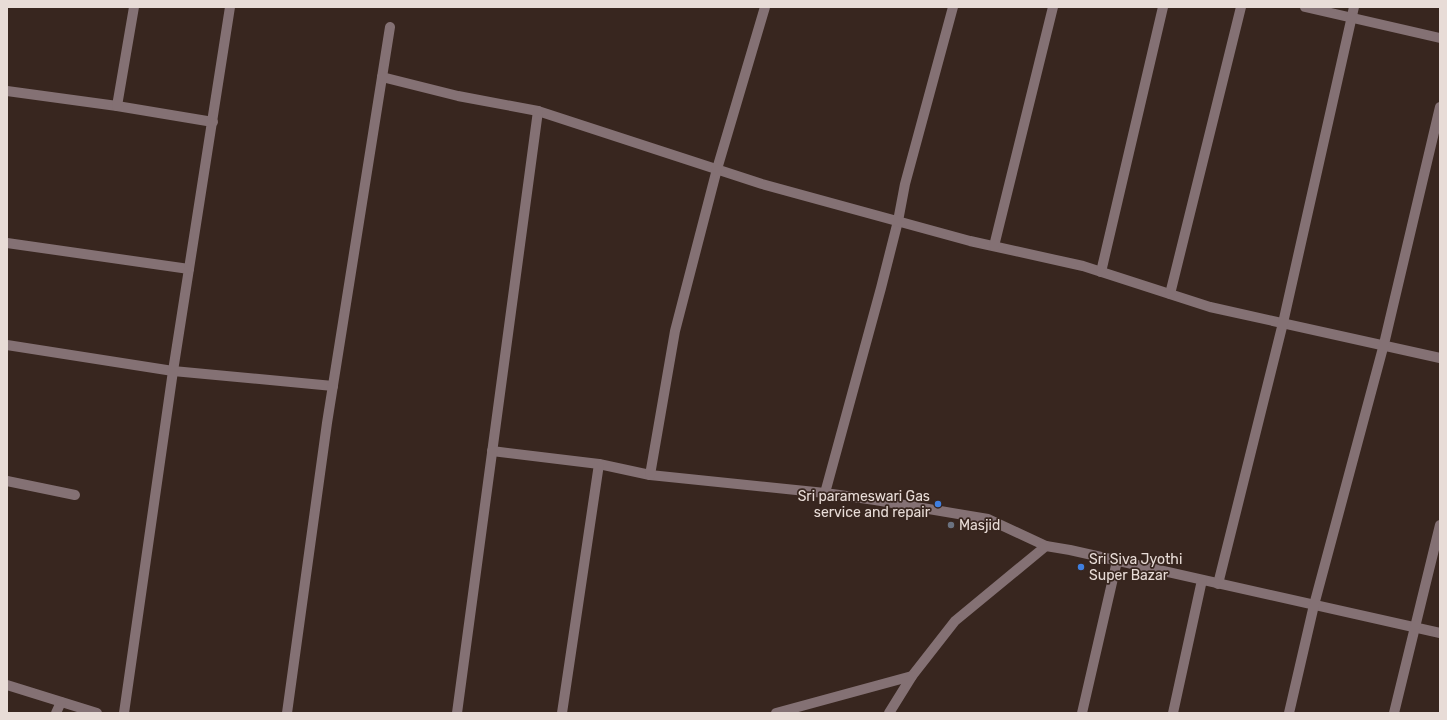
<svg xmlns="http://www.w3.org/2000/svg" width="1447" height="720" viewBox="0 0 1447 720" font-family="Rubik,sans-serif">
<style>
.lines{fill:none;stroke-linecap:round;stroke-linejoin:round}
.minor{stroke:#847174;stroke-width:10}
.shop-dot{fill:#3f7fe0;stroke:#38261f;stroke-width:1.5}
.worship-dot{fill:#6b7280;stroke:#38261f;stroke-width:1.5}
.labels{text-anchor:middle;dominant-baseline:central;stroke-width:3.5;stroke-linejoin:round;paint-order:stroke}
.poi-label{font-size:14px;fill:#e8dcd7;stroke:#38261f;text-anchor:start}
</style>
<rect width="100%" height="100%" fill="#38261f"/>
<g class="lines">
<g class="minor">
<path d="M953,7L905,184L898,221L881,288L825,493L875,500L988,519L1046,546"/>
<path d="M1305,7L1440,38"/>
<path d="M382,77L458,96L538,111L762,184L970,241L1083,266L1210,307L1440,358"/>
<path d="M7,91L117,106L213,122"/>
<path d="M117,106L134,7"/>
<path d="M7,243L189,269"/>
<path d="M994,246L1053,7"/>
<path d="M1101,272L1163,7"/>
<path d="M1170,294L1241,7"/>
<path d="M7,345L173,371L333,386"/>
<path d="M492,451L599,464L650,475L825,493"/>
<path d="M650,475L675,331L717,169L765,7"/>
<path d="M7,481L75,495"/>
<path d="M1218,584L1283,323L1354,7"/>
<path d="M7,685L97,713"/>
<path d="M56,713L61,702"/>
<path d="M124,713L173,371L230,7"/>
<path d="M287,713L327,423L390,27"/>
<path d="M457,713L538,111"/>
<path d="M562,713L599,464"/>
<path d="M776,713L912,676L955,621L1046,546L1070,550L1440,633"/>
<path d="M889,713L912,676"/>
<path d="M1082,713L1117,561"/>
<path d="M1173,713L1202,580"/>
<path d="M1289,713L1314,605L1384,344L1440,107"/>
<path d="M1394,713L1440,525"/>
</g>
</g>
<g class="shop-dot">
<circle cx="938" cy="504" r="4"/>
<circle cx="1081" cy="567" r="4"/>
</g>
<circle class="worship-dot" cx="951" cy="525" r="4"/>
<g class="labels">
<g class="poi-label">
<text x="930" y="496" text-anchor="end">Sri parameswari Gas<tspan x="930" dy="16">service and repair</tspan></text>
<text x="959" y="525">Masjid</text>
<text x="1089" y="559">Sri Siva Jyothi<tspan x="1089" dy="16">Super Bazar</tspan></text>
</g>
</g>
<rect width="1447" height="720" fill="none" stroke="#e8dcd7" stroke-width="16"/>
</svg>
